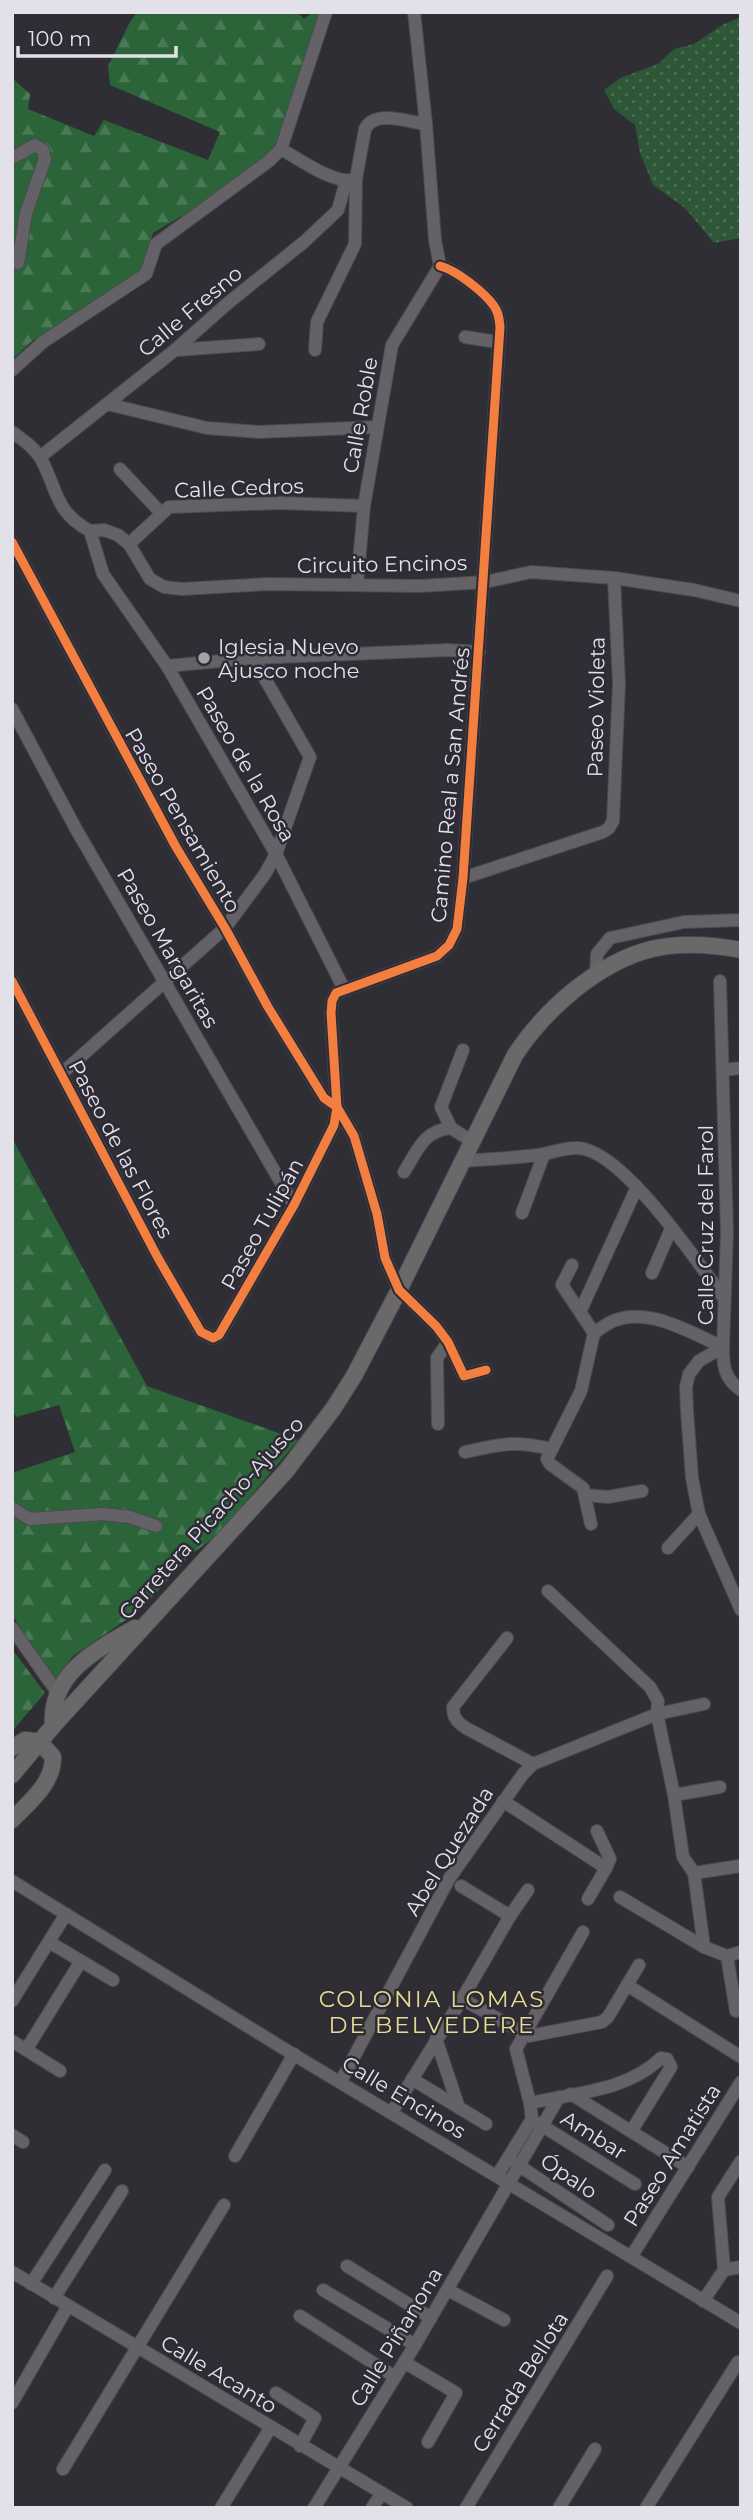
<svg xmlns="http://www.w3.org/2000/svg" width="753" height="2520" viewBox="0 0 753 2520" font-family="Montserrat,sans-serif">
<style>
.grass{fill:url(#grass-dots)}
.forest{fill:url(#forest-firs)}
.lines{fill:none;stroke-linecap:round;stroke-linejoin:round}
.minor-casing{stroke:#4c4b51;stroke-width:14}
.secondary-casing{stroke:#4c4b51;stroke-width:18}
.minor{stroke:#646267;stroke-width:12}
.secondary{stroke:#6b686a;stroke-width:16}
.cycleway-casing{stroke:#2e2b37;stroke-width:13}
.cycleway{stroke:#f27e40;stroke-width:9}
.poi-dot{fill:#a3a2a9;stroke:#2e2b37;stroke-width:2.5}
.labels{text-anchor:middle;dominant-baseline:central;stroke-width:5;stroke-linejoin:round;paint-order:stroke}
.street-label{font-size:21px;fill:#e2e0e8;stroke:#2e2b37}
.poi-label{font-size:21px;fill:#e2e0e8;stroke:#2e2b37;text-anchor:start}
.neighbourhood-label{font-size:23px;letter-spacing:2px;fill:#e5dd8e;stroke:#2e2b37}
</style>
<defs>
<pattern id="grass-dots" width="8" height="8" patternUnits="userSpaceOnUse" patternTransform="scale(1.75)"><rect width="8" height="8" fill="#2d5736"/><path d="M2 2h.1M6 6h.1" fill="none" stroke="#4b6f53" stroke-width="1.8" stroke-linecap="round"/></pattern>
<pattern id="forest-firs" width="22" height="20" patternUnits="userSpaceOnUse" patternTransform="scale(1.75)"><rect width="22" height="20" fill="#2b6438"/><path d="M5 1l3.5 6h-7zM16 11l3.5 6h-7z" fill="#497a55"/></pattern>
</defs>
<rect width="100%" height="100%" fill="#2f2e34"/>
<path class="grass" d="M741,17V238L714,243L685,208L653,185L640,153L635,125L614,109L604,90L620,78L658,64L674,49L694,44L724,24Z"/>
<g class="forest">
<path d="M137,12H297L304,19L313,12H321L281,144L222,192L153,233L141,274L31,342L12,360V78L30,94L28,109L94,136L104,120L208,160L220,132L110,85L108,66L130,22Z"/>
<path d="M12,1138L147,1386L298,1440L218,1535L190,1555L142,1609L73,1656L55,1680L41,1665L12,1614V1473L75,1452L59,1405L16,1417L12,1407Z"/>
<path d="M12,1649L45,1693L12,1731Z"/>
</g>
<g class="lines">
<defs>
<g id="minor">
<path d="M414,12L426,124L435,240L440,266"/>
<path d="M281,149C299,159 333,184 354,180"/>
<path d="M12,158L35,145L43,150L45,159L26,213L18,263"/>
<path d="M440,266C456,270 484,292 494,306C499,313 499,319 500,327L463,878L457,929L449,945L437,956L336,993L332,1001L331,1013L337,1107L354,1136L377,1214L385,1258L399,1290L436,1326L448,1342L464,1376L486,1370"/>
<path d="M465,337L498,342"/>
<path d="M176,350L259,344"/>
<path d="M315,350L317,322L355,244L356,179L365,129C375,109 408,122 426,124"/>
<path d="M12,370L43,342L146,274L156,244L269,161L281,149L326,12"/>
<path d="M107,404L207,428L259,432L376,427"/>
<path d="M12,432C23,440 34,447 41,459C58,490 54,511 90,531L103,574L167,666L276,854L344,989"/>
<path d="M40,457L175,350L228,303L304,242L338,210L346,181"/>
<path d="M120,469L161,513"/>
<path d="M90,531L104,530L118,535L129,544L150,579L164,587L182,589L269,584L420,586L485,582L531,572L614,578L694,590L741,601"/>
<path d="M12,542L176,847L225,928L268,1007L324,1098L337,1107L334,1125L294,1205L219,1335L213,1338L201,1332L158,1258L12,981"/>
<path d="M129,544L169,507L280,503L364,506"/>
<path d="M357,585L364,506L392,345L440,266"/>
<path d="M167,666L253,658L448,650L479,652"/>
<path d="M12,709L76,829L294,1205"/>
<path d="M463,878L603,832L609,828L613,821L619,684L614,578"/>
<path d="M596,973L597,954L610,938L684,922L741,920"/>
<path d="M720,981L727,1233L723,1347L699,1361L689,1374L686,1387L687,1411L692,1478L699,1514L741,1610"/>
<path d="M463,1050L441,1107L451,1128L473,1142"/>
<path d="M723,1070L741,1068"/>
<path d="M61,1074L225,928L265,874L276,854L310,757L253,658"/>
<path d="M463,1161C488,1159 514,1158 538,1155C551,1153 563,1148 576,1148C620,1146 698,1263 724,1298"/>
<path d="M404,1172C418,1150 423,1131 451,1128"/>
<path d="M522,1213L544,1154"/>
<path d="M572,1265L562,1285L594,1333"/>
<path d="M652,1273L671,1229"/>
<path d="M580,1312L637,1187"/>
<path d="M594,1333C600,1329 606,1324 613,1321C648,1306 691,1333 723,1347C723,1365 724,1379 741,1390"/>
<path d="M438,1424L437,1358L448,1342"/>
<path d="M465,1452C503,1444 513,1440 552,1449"/>
<path d="M585,1495L608,1497L642,1491"/>
<path d="M12,1508L30,1519L103,1514L129,1517L156,1526"/>
<path d="M591,1524L583,1488L550,1464L547,1459L581,1391L594,1333"/>
<path d="M668,1548L699,1514"/>
<path d="M548,1591L650,1687L658,1701L657,1714L674,1795L683,1857L694,1873L704,1947"/>
<path d="M12,1628L57,1692"/>
<path d="M507,1638L453,1707C453,1718 457,1722 466,1728L533,1764"/>
<path d="M674,1795L720,1787"/>
<path d="M503,1801L606,1868L588,1899"/>
<path d="M597,1831L610,1859L606,1868"/>
<path d="M694,1873L740,1866"/>
<path d="M12,1881L286,2050L741,2323"/>
<path d="M461,1886L510,1916"/>
<path d="M620,1897L704,1947L727,1956L741,1952"/>
<path d="M727,1956L736,2011"/>
<path d="M81,1961L113,1980"/>
<path d="M627,1985L741,2057"/>
<path d="M462,1999L529,2036L602,2022L608,2017L639,1965"/>
<path d="M12,2001L66,1914"/>
<path d="M436,2039L459,2108"/>
<path d="M12,2041L60,2071"/>
<path d="M26,2050L81,1961L49,1942"/>
<path d="M412,2079L486,2124"/>
<path d="M341,2081L449,1879L523,1774L533,1764L657,1714L704,1704"/>
<path d="M571,2094L688,2167"/>
<path d="M530,2103C575,2093 627,2091 661,2058L667,2059L671,2067L632,2130"/>
<path d="M392,2112L462,1999L510,1916L528,1890"/>
<path d="M538,2123L635,2184"/>
<path d="M12,2135L23,2142"/>
<path d="M235,2156L294,2054"/>
<path d="M515,2163L608,2225"/>
<path d="M497,2176L532,2119L530,2103L516,2049L583,1932"/>
<path d="M631,2257L741,2082"/>
<path d="M347,2266L431,2318"/>
<path d="M724,2270L741,2267"/>
<path d="M12,2272L407,2508"/>
<path d="M31,2284L105,2170"/>
<path d="M323,2290L415,2345"/>
<path d="M448,2290L504,2320"/>
<path d="M54,2298L122,2191"/>
<path d="M703,2301L724,2270L718,2197L741,2161"/>
<path d="M300,2316L395,2377"/>
<path d="M404,2362L456,2393L428,2442"/>
<path d="M276,2393L315,2418L300,2446"/>
<path d="M12,2403L68,2306"/>
<path d="M63,2469L224,2205"/>
<path d="M221,2508L271,2427"/>
<path d="M314,2508L415,2345L559,2097"/>
<path d="M372,2508L382,2493"/>
<path d="M466,2508L607,2276"/>
<path d="M559,2508L595,2449"/>
<path d="M646,2508L738,2362"/>
</g>
<g id="secondary">
<path d="M53,1726C49,1674 96,1650 135,1628"/>
<path d="M12,1748L25,1740L40,1742L53,1757C53,1784 30,1801 12,1820"/>
<path d="M12,1775L53,1726L286,1471L333,1409L354,1376L399,1290L515,1055C532,1029 550,1010 573,991C628,947 671,937 741,950"/>
</g>
</defs>
<use href="#minor" class="minor-casing"/>
<use href="#secondary" class="secondary-casing"/>
<use href="#minor" class="minor"/>
<use href="#secondary" class="secondary"/>
<defs>
<g id="cycleway">
<path d="M440,266C456,270 484,292 494,306C499,313 499,319 500,327L463,878L457,929L449,945L437,956L336,993L332,1001L331,1013L337,1107L354,1136L377,1214L385,1258L399,1290L436,1326L448,1342L464,1376L486,1370"/>
<path d="M12,542L176,847L225,928L268,1007L324,1098L337,1107L334,1125L294,1205L219,1335L213,1338L201,1332L158,1258L12,981"/>
</g>
</defs>
<use href="#cycleway" class="cycleway-casing"/>
<use href="#cycleway" class="cycleway"/>
</g>
<circle class="poi-dot" cx="204" cy="658" r="7"/>
<g class="labels">
<g class="street-label">
<text transform="translate(190 311) rotate(-40)">Calle Fresno</text>
<text transform="translate(360 415) rotate(-80)">Calle Roble</text>
<text transform="translate(239 488) rotate(-2)">Calle Cedros</text>
<text transform="translate(382 564) rotate(-1)">Circuito Encinos</text>
<text transform="translate(596 707) rotate(-89)">Paseo Violeta</text>
<text transform="translate(246 764) rotate(60)">Paseo de la Rosa</text>
<text transform="translate(450 785) rotate(-85)">Camino Real a San Andrés</text>
<text transform="translate(183 820) rotate(60)">Paseo Pensamiento</text>
<text transform="translate(168 948) rotate(60)">Paseo Margaritas</text>
<text transform="translate(121 1149) rotate(62)">Paseo de las Flores</text>
<text transform="translate(262 1224) rotate(-61)">Paseo Tulipán</text>
<text transform="translate(705 1225) rotate(-90)">Calle Cruz del Farol</text>
<text transform="translate(211 1518) rotate(-48)">Carretera Picacho-Ajusco</text>
<text transform="translate(449 1851) rotate(-58)">Abel Quezada</text>
<text transform="translate(404 2097) rotate(31)">Calle Encinos</text>
<text transform="translate(594 2135) rotate(32)">Ambar</text>
<text transform="translate(672 2155) rotate(-58)">Paseo Amatista</text>
<text transform="translate(569 2176) rotate(34)">Ópalo</text>
<text transform="translate(396 2337) rotate(-59)">Calle Piñanona</text>
<text transform="translate(219 2374) rotate(31)">Calle Acanto</text>
<text transform="translate(520 2382) rotate(-58)">Cerrada Bellota</text>
</g>
<g class="poi-label">
<text x="218" y="646">Iglesia Nuevo<tspan x="218" dy="24">Ajusco noche</tspan></text>
</g>
<g class="neighbourhood-label">
<text x="432" y="1999">COLONIA LOMAS<tspan x="432" dy="26">DE BELVEDERE</tspan></text>
</g>
</g>
<rect width="753" height="2520" fill="none" stroke="#e2e0e8" stroke-width="28"/>
<path d="M18 46v10h158v-10" fill="none" stroke="#e2e0e8" stroke-width="3.5"/>
<text x="28" y="46" font-size="21" fill="#e2e0e8" stroke="#2e2b37" stroke-width="5" paint-order="stroke">100 m</text>
</svg>
